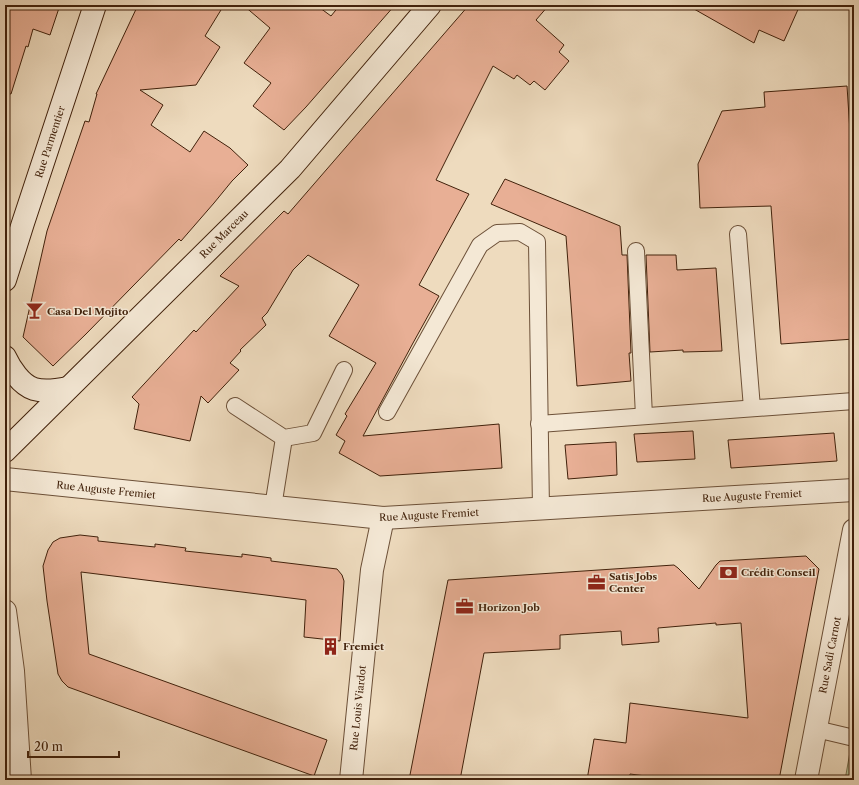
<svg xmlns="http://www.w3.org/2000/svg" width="859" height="785" viewBox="0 0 859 785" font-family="'Libre Caslon Text',serif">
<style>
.green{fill:#b3c196;stroke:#7a7150}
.building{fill:#e8af95;stroke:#41210b}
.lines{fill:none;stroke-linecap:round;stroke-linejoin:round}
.service-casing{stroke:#6c5038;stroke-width:18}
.minor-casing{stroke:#6c5038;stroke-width:24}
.tertiary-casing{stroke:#6c5038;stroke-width:24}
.secondary-casing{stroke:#41210b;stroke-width:24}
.service{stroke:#f4e8d5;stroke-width:16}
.minor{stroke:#f4e8d5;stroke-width:22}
.tertiary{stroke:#f4e8d5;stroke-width:22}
.secondary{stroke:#f4e8d5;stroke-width:22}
.labels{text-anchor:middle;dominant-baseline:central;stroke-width:3;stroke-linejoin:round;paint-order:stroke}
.street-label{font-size:10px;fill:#41210b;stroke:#f4e8d5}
.poi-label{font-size:10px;font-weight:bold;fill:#41210b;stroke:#f4e8d5;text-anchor:start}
</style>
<rect width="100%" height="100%" fill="#eedbbe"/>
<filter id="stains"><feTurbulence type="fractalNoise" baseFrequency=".005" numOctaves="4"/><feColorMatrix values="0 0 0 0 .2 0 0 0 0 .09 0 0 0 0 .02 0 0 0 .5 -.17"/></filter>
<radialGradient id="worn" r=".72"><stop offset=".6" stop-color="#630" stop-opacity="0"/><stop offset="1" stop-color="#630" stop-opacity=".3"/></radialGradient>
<path class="green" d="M850,752L854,754L853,763H854V780H845Z"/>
<g class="building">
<path d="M5,5H60L50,35L33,29L28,47L26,46L11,94L5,93Z"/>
<path d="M138,5H224L205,36L220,47L196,85L140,90L163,105L151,125L190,152L204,131L230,148L248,165L232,181L214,203L181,241L179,239L86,334L53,366L23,337L47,231L85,121L89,122L97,94H96Z"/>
<path d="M243,5H316L331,16L340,5H395L306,107L284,130L253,106L271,83L244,63L270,28Z"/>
<path d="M469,5H549L536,20L564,45L559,52L569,61L545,90L534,81L530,85L517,75L514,79L493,66L436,180L469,194L419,285L439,296L413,343L363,436L499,424L502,468L380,476L339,453L345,441L336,435L347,416L345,414L376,363L329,336L359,285L308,255L293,270L267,313L262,318L266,325L240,350L241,351L230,363L239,370L208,403L201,396L190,441L134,429L139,404L132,397L194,330L196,332L239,286L220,276L284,211L288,214Z"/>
<path d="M687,5H800L784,41L759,30L754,43Z"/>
<path d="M847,86L854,192V339L781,344L771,206L700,208L698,164L722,111L765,107L764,92Z"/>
<path d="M505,179L620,226L622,255H627L631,353H629L631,381L577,386L566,236L491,204Z"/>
<path d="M646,255H676L677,270L716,268L722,351L683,352V350L650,352Z"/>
<path d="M693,431L695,459L637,462L634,434Z"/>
<path d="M834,433L837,461L731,468L728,440Z"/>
<path d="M616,442L617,475L568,479L565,445Z"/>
<path d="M80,535L98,537V541L155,547V544L186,548L185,551L242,557V554L271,558V561L337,569L342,575L344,581L340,641L304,637L306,600L81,572L89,654L327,740L314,776L68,687L62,681L58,674L47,601L43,566L48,550L53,542L60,538Z"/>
<path d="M806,556L819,569L779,780H677L630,774L629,780H587L594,739L626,743L630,703L748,718L741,623L716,625V623L658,628L659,642L622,645L621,631L560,635V649L484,653L460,780H409L448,580L674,565L678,568L699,589L716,565L720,561Z"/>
</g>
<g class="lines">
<defs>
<g id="service">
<path d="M738,234L752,408"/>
<path d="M636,251L644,416"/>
<path d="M235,406L284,438L313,433L344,370"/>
<path d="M387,412L480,245L497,233L520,232L537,242L541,509"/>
<path d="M539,424L854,401"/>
<path d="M273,507L284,438"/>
<path d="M816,729L854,738"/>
</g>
<g id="minor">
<path d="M5,611L13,671L20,780"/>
<path d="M351,780L372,570L383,518"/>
<path d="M806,780L854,530"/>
</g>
<path id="tertiary" d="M5,479L383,518L854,490"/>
<g id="secondary">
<path d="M5,280L23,223L95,5"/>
<path d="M5,357C10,368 21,385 34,389C44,392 58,390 68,388"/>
<path d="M5,451L290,169L430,5"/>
</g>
</defs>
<use href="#service" class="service-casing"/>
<use href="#minor" class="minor-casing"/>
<use href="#tertiary" class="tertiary-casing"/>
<use href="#secondary" class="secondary-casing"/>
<use href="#service" class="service"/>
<use href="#minor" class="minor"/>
<use href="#tertiary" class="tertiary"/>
<use href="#secondary" class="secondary"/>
</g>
<defs>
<symbol id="bar-bare" viewBox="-9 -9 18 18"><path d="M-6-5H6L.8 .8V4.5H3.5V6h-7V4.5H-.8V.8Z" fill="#8f2418" stroke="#f4e8d5" stroke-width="2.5" paint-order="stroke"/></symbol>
<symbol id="bank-bare" viewBox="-9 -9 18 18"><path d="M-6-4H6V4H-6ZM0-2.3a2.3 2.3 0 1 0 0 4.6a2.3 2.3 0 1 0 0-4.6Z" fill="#8f2418" stroke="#f4e8d5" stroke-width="2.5" paint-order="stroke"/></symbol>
<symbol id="office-bare" viewBox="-9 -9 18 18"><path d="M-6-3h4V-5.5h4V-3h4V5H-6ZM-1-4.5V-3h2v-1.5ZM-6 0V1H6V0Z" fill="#8f2418" stroke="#f4e8d5" stroke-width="2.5" paint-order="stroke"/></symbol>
<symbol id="building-bare" viewBox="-9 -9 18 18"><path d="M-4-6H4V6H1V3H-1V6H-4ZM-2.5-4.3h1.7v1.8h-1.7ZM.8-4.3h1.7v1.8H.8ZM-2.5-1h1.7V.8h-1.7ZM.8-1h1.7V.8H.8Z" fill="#8f2418" stroke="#f4e8d5" stroke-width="2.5" paint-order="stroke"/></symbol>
</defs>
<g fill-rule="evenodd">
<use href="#bar-bare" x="22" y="298" width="25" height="25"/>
<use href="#bank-bare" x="716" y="560" width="25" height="25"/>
<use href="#office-bare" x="584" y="570" width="25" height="25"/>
<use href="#office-bare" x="452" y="594" width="25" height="25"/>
<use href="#building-bare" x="318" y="634" width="25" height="25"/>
</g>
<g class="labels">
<g class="street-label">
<text transform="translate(50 142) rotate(-72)">Rue Parmentier</text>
<text transform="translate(224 234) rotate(-45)">Rue Marceau</text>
<text transform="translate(106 490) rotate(6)">Rue Auguste Fremiet</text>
<text transform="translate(752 496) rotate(-3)">Rue Auguste Fremiet</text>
<text transform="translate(429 515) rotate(-3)">Rue Auguste Fremiet</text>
<text transform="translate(830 655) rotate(-79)">Rue Sadi Carnot</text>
<text transform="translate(358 708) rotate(-84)">Rue Louis Viardot</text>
</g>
<g class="poi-label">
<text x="47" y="311">Casa Del Mojito</text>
<text x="741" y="572">Crédit Conseil</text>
<text x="609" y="576">Satis Jobs<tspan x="609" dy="12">Center</tspan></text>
<text x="478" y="607">Horizon Job</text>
<text x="343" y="646">Fremiet</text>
</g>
</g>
<rect width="859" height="785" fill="none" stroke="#eedbbe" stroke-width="20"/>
<rect x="6" y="6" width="847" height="773" fill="none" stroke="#41210b" stroke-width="2"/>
<rect x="10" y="10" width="839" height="765" fill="none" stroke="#41210b"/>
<path d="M28 751v6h91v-6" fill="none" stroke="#41210b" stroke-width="2"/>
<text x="34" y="751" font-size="12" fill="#41210b" stroke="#f4e8d5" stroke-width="3" paint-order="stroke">20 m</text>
<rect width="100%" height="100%" filter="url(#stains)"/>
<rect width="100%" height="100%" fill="url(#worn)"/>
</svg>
